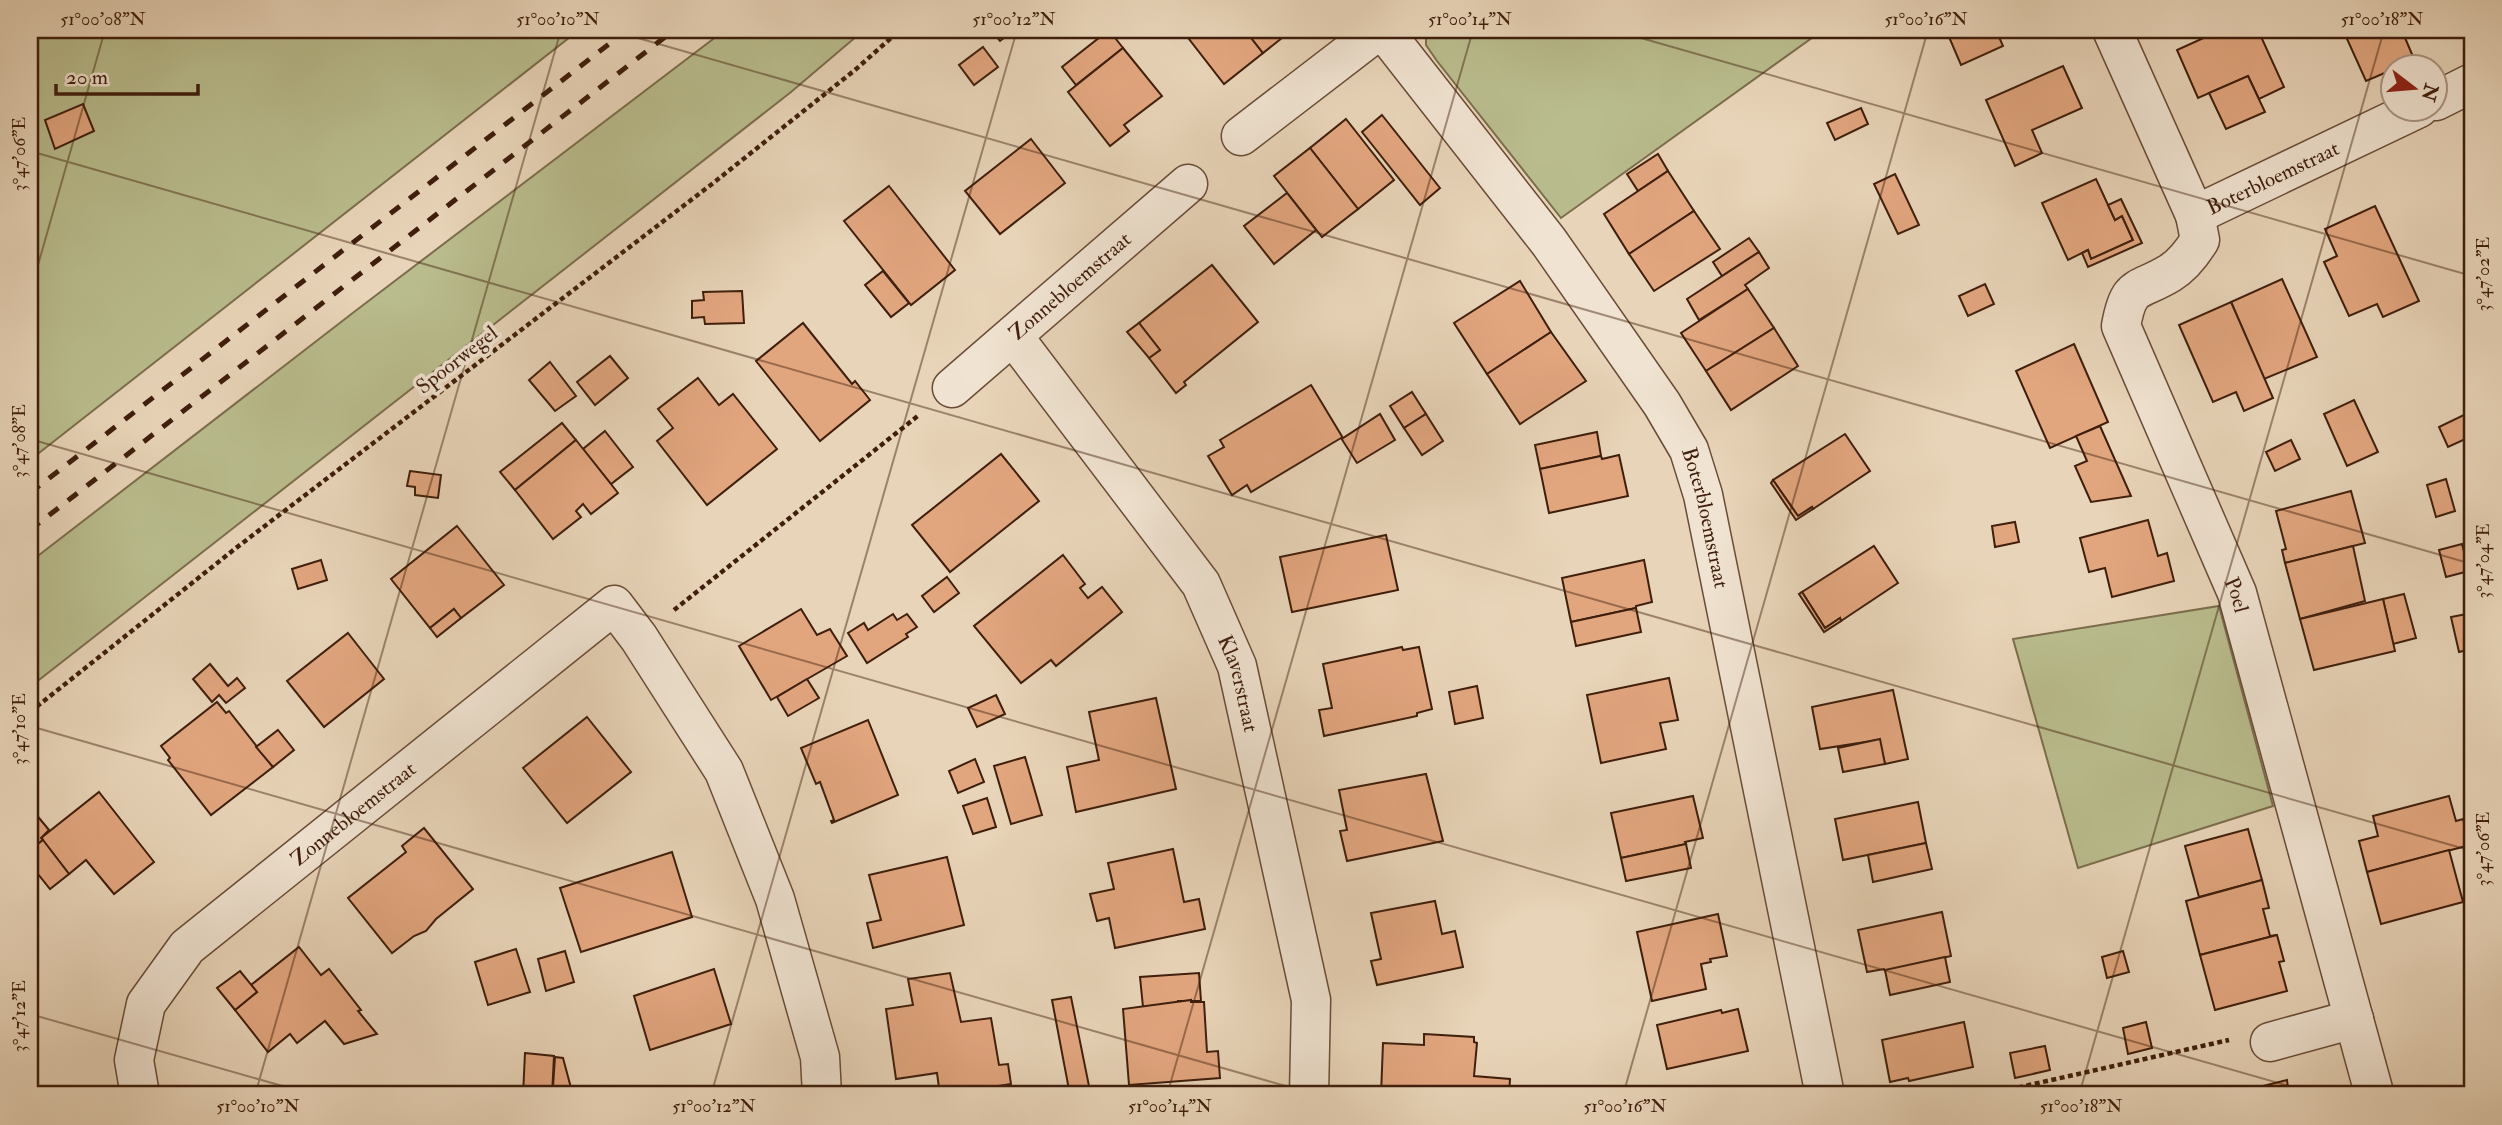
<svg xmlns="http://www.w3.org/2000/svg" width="2502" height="1125" viewBox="0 0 2502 1125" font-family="'IM FELL Double Pica',serif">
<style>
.green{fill:#b9bc8d;stroke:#7c6d4c;stroke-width:2}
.building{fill:#e2a67f;stroke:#3f1e0c;stroke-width:2}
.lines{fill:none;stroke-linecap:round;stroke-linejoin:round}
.street-casing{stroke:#694c37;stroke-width:41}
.path{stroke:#3f1e0c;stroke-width:4.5;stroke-dasharray:5 3.5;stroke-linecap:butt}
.street{stroke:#f0e3d1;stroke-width:38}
.rail{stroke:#3f1e0c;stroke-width:5;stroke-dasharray:12 12;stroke-linecap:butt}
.ticks{fill:none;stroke:#3f1e0c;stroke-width:2;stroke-opacity:0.45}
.labels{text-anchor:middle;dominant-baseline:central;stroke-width:7;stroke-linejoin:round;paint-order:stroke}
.street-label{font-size:21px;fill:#3f1e0c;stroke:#f0e3d1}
.neatline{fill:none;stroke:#3f1e0c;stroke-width:2.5}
.ticks-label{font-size:18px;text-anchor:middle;fill:#3f1e0c}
</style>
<rect width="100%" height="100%" fill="#e8d4b8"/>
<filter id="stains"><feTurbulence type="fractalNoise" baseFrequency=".00286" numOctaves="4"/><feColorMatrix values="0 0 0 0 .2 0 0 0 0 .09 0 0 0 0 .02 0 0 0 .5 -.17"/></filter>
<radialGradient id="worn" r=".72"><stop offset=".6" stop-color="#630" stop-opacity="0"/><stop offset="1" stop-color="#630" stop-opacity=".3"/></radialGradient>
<g class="green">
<path d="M30,30H579L30,460Z"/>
<path d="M725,30H864L791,92L30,687V562L354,312Z"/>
<path d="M1426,30H1823L1561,218L1437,61L1426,45Z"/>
<path d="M2219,606L2273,806L2078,868L2013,639Z"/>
</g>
<g class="building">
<path d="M991,30H1015L1000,41Z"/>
<path d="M1109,30L1123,48L1076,85L1062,67Z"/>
<path d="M1182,30H1245L1263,53L1224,84Z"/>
<path d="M1245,30H1292L1263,53Z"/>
<path d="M1946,30H1996L2003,46L1961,65Z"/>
<path d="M1996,30H2018L1999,38Z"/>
<path d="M2221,30H2258L2284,87L2259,99L2248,76L2198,98L2177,50Z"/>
<path d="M2343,30H2411L2403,33L2414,59L2394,66V69L2366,81Z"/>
<path d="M983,47L998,67L974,85L959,65Z"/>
<path d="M1123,48L1162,96L1124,125L1129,131L1110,146L1068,92Z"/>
<path d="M2063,66L2082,108L2032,130L2042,153L2015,166L1986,100Z"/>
<path d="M2248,76L2265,112L2226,129L2209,93Z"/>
<path d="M83,104L94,131L55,149L45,120Z"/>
<path d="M1861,108L1868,124L1835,140L1827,123Z"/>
<path d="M1382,115L1440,188L1420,205L1362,132Z"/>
<path d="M1346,119L1394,180L1358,209L1310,148Z"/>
<path d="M1031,139L1065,183L1000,234L965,191Z"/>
<path d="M1310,148L1358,209L1322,237L1274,176Z"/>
<path d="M1658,154L1668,171L1638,191L1627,174Z"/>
<path d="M1668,171L1694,211L1629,254L1604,214Z"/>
<path d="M1895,174L1919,225L1898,234L1874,184Z"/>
<path d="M2096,179L2115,220L2122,216L2133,240L2091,259L2088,250L2068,260L2042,203Z"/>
<path d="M889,186L955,270L911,305L844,221Z"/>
<path d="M1287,193L1316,230L1274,264L1244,226Z"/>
<path d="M2121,199L2142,243L2088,267L2082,253L2088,250L2091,259L2133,240L2122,216L2115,220L2108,205Z"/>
<path d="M2375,206L2419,301L2383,317L2377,304L2349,316L2324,262L2337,256L2325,229Z"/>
<path d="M1694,211L1720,249L1654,291L1629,254Z"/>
<path d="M1749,238L1759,252L1722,276L1713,262Z"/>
<path d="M1759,252L1769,268L1745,285L1748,289L1699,320L1687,299Z"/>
<path d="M1212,265L1258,322L1184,382L1186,385L1176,393L1149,358L1160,350L1139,323Z"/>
<path d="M883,271L909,303L891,317L865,285Z"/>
<path d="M2282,279L2317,357L2264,379L2231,302Z"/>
<path d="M1520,281L1551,332L1487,374L1454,323Z"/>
<path d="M1985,284L1994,304L1968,316L1959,296Z"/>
<path d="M1748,289L1774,328L1706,371L1681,333Z"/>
<path d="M742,291L744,323L705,324L704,317L692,318V301L704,300L703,292Z"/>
<path d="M2231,302L2273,398L2244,411L2236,392L2213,402L2179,325Z"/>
<path d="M803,323L852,384L855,381L870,400L820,441L756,361Z"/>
<path d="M1139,323L1160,350L1149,358L1127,332Z"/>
<path d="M1774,328L1798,366L1731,410L1706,371Z"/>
<path d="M1551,332L1586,381L1520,424L1487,374Z"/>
<path d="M2074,344L2108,422L2050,448L2016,371Z"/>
<path d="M610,356L628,378L595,405L577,382Z"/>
<path d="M550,362L576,396L555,411L529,380Z"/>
<path d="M698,378L719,405L733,394L777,449L707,505L657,441L673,428L658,409Z"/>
<path d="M1311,385L1343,438L1380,414L1395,440L1357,463L1341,438L1251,492L1247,485L1232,495L1208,456L1224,447L1220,440Z"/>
<path d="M1412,392L1426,414L1404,428L1390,406Z"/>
<path d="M2354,400L2378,452L2347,466L2324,414Z"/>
<path d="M2472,411V436L2448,447L2439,427Z"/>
<path d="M1426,414L1443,441L1422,455L1404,428Z"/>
<path d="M562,423L576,440L515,490L500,472Z"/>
<path d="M2100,426L2131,496L2091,502L2075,466L2087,461L2076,436Z"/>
<path d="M605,431L633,467L611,484L583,449Z"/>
<path d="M1597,432L1601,456L1540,469L1535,445Z"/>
<path d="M1845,434L1870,471L1813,509L1812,507L1798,516L1773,480Z"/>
<path d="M576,440L618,493L591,514L583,504L576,511L581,517L553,539L515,490Z"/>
<path d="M2291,440L2300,459L2275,471L2266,452Z"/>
<path d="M1001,454L1039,501L950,572L912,525Z"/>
<path d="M1619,455L1628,496L1549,513L1540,469L1601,456L1602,459Z"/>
<path d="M410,471L441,475L438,498L415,495V487L407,486Z"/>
<path d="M2446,479L2455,511L2436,517L2427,485Z"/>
<path d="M1773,480L1798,516L1812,507L1813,509L1796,520L1771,483Z"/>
<path d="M2351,491L2365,543L2285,563L2282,550L2286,549L2276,511Z"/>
<path d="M2148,520L2158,556L2167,553L2174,581L2112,597L2105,568L2089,572L2080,538Z"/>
<path d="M2015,522L2019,542L1995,547L1992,526Z"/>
<path d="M457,526L504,585L461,618L454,609L430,628L391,579Z"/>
<path d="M1386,535L1398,590L1292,612L1280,557Z"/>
<path d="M2462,544L2469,571L2446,577L2439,550Z"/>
<path d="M1874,546L1898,583L1841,621L1840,618L1825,628L1802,592Z"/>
<path d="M2353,546L2365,601L2300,619L2285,563Z"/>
<path d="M1063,555L1085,584L1080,588L1088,598L1102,587L1122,612L1056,666L1051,660L1021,683L974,626Z"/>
<path d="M321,560L327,580L298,589L292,569Z"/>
<path d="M1644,560L1652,602L1636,606V608L1571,622L1562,578Z"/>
<path d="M947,577L959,593L934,612L922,596Z"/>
<path d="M1802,592L1825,628L1840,618L1841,621L1824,632L1799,594Z"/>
<path d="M2404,594L2416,638L2393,644L2383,599Z"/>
<path d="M2383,599L2395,651L2314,670L2300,619Z"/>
<path d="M1636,608L1641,632L1576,646L1571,622Z"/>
<path d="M454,609L461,618L437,637L430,628Z"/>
<path d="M801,609L817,635L830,629L847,656L771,700L739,646Z"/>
<path d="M2472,613V649L2459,652L2451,617Z"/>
<path d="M893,614L897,620L907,614L917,627L906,634L908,637L867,663L848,633L864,623L868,630Z"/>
<path d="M348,633L384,679L324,727L287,681Z"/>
<path d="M1402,647L1403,650L1419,647L1432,709L1417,713V716L1324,736L1319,710L1332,708L1323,664Z"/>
<path d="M210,664L228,686L237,678L245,688L226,703L219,695L212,702L193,679Z"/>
<path d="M1669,678L1678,720L1660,723L1666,749L1601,763L1587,695Z"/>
<path d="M807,679L819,698L788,716L777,697Z"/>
<path d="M1477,686L1483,718L1455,724L1449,692Z"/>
<path d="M1893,690L1908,759L1885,764L1879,740L1820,749L1812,707Z"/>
<path d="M996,695L1005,714L977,727L968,708Z"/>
<path d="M1156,698L1176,789L1076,812L1067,767L1099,760L1089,712Z"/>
<path d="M217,702L226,713L229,711L273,767L211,815L168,760L170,758L161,746Z"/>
<path d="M587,717L631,772L567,823L523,768Z"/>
<path d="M868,720L898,795L832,823L831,821L834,820L820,782L816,784L801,748Z"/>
<path d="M278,730L294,750L273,767L256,747Z"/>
<path d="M1880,739L1885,764L1843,772L1838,748Z"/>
<path d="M1025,757L1042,815L1011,824L994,766Z"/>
<path d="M975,759L984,782L958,793L949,771Z"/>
<path d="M1426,774L1443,841L1347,861L1340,831L1347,830L1339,790Z"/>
<path d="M99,792L154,862L114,894L86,860L69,874L41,838Z"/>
<path d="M1693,796L1703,838L1685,842L1686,844L1621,858L1611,813Z"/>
<path d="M2449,796L2456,821L2463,819L2470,845L2367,872L2359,841L2378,836L2373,816Z"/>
<path d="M987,798L996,827L973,834L963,806Z"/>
<path d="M1918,802L1926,843L1843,860L1835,819Z"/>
<path d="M30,807L49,830L41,838L43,840L30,850Z"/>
<path d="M424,828L473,889L436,919L426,931L414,936L392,953L348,898L406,852L402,846Z"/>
<path d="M2248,829L2262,880L2199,897L2185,846Z"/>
<path d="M43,840L69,874L50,889L30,864V850Z"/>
<path d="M1926,843L1932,869L1873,882L1868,855Z"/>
<path d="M1686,844L1691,868L1626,881L1621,858Z"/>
<path d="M1173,849L1184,902L1199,899L1205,929L1115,948L1109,918L1097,921L1090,894L1114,889L1108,863Z"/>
<path d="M2449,850L2463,902L2381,924L2367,872Z"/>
<path d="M672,852L692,917L581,952L560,888Z"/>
<path d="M947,857L964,925L873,948L867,923L881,920L869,875Z"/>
<path d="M2262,880L2269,908L2263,909L2270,936L2277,935L2200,955L2186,901Z"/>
<path d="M1435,901L1442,934L1455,931L1463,967L1377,985L1371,961L1381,959L1371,913Z"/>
<path d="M1942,912L1951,956L1885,971L1884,969L1867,972L1858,930Z"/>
<path d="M1718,914L1727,956L1710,959L1711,962L1701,964L1706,989L1652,1001L1637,932Z"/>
<path d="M2277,935L2284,961L2279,962L2287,991L2215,1010L2200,955Z"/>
<path d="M299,947L321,975L329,969L361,1010L358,1011L377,1034L344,1044L325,1021L297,1043L290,1034L268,1052L235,1010L257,992L251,985Z"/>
<path d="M516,949L530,992L488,1005L475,962Z"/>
<path d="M565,951L574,982L546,991L538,959Z"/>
<path d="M2123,951L2129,972L2107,978L2102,957Z"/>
<path d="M1945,957L1950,982L1890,995L1885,970Z"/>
<path d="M714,969L731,1024L650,1050L634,996Z"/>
<path d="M240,971L257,992L235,1010L217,988Z"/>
<path d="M950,973L961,1022L991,1018L999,1065L1008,1064L1011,1084L940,1095L937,1073L896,1079L886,1009L913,1005L908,979Z"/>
<path d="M1199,973L1201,1001H1178V1003L1143,1007L1140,977Z"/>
<path d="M1071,997L1090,1091L1098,1089L1105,1095H1070L1052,1000Z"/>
<path d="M1191,1000V1002H1204L1207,1052L1218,1051L1220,1078L1129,1085L1123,1009Z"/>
<path d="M1738,1009L1748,1051L1667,1069L1657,1025L1721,1010L1722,1013Z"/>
<path d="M1964,1022L1973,1067L1909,1081L1908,1078L1890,1082L1882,1040Z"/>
<path d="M2146,1022L2152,1048L2128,1054L2123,1028Z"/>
<path d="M1424,1034L1474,1037V1042L1477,1043L1474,1076L1510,1079L1509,1095H1381L1383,1043L1424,1045Z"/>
<path d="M2045,1046L2050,1070L2015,1078L2010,1053Z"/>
<path d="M525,1053L554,1056L552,1095H523Z"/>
<path d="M555,1057L563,1058L571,1088L553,1087Z"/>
<path d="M2287,1080L2288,1088L2261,1095H2248L2247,1090Z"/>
<path d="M2288,1088L2290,1095H2261Z"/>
<path d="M2247,1090L2248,1095H2225Z"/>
</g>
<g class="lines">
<defs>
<g id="street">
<path id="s1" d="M1383,30L1549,242L1662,404L1689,450L1703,495L1825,1095"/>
<path id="s2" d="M2112,30L2195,215L2419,108"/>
<path d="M2436,101L2472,83"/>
<path d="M1241,136L1379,30"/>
<path id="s3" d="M2195,215L2200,240C2192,253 2183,265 2170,273C2137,293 2129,282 2121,326L2237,593L2373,1089"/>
<path id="s4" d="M1013,336L1201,584L1237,666L1311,1000L1309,1095"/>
<path id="s5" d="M952,388L1188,184"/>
<path d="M2270,1042L2354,1019"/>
<path id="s6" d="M140,1095L134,1060L146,1004L187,947L614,605L639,638L724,771L775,899L820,1057L822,1095"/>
</g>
</defs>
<use href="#street" class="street-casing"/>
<g class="path">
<path d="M674,610L919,415"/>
<path d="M30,712L236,548L712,184L855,70L900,30"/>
<path d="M1985,1095L2229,1040"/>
</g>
<use href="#street" class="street"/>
<g class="rail">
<path d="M30,493L627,30"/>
<path d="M30,530L674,30"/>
</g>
</g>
<path class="ticks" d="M610,30L2472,564M1613,30L2472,276M30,151L2472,851M30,293L105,30M30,439L2320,1095M30,726L1317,1095M30,1014L314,1095M255,1095L561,30M711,1095L1017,30M1167,1095L1473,30M1623,1095L1928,30M2079,1095L2384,30"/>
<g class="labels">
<g class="street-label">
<text stroke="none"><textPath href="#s2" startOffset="289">Boterbloemstraat</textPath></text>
<text stroke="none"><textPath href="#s5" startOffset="156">Zonnebloemstraat</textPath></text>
<text transform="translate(457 360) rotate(-38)">Spoorwegel</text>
<text stroke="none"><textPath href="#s1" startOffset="590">Boterbloemstraat</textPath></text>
<text stroke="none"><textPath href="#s3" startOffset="441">Poel</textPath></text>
<text stroke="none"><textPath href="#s4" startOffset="418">Klaverstraat</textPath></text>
<text stroke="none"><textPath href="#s6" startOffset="376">Zonnebloemstraat</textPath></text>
</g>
</g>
<rect width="2502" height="1125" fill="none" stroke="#e8d4b8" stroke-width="77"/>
<g transform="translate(2414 88) rotate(106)"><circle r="33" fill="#f0e3d1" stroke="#a99482" stroke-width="2"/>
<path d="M0-5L12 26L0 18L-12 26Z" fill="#8f2418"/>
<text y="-10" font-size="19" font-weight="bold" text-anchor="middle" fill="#3f1e0c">N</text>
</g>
<path d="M56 84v10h142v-10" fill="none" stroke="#3f1e0c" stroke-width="3.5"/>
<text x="66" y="84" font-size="21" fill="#3f1e0c" stroke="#f0e3d1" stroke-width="5" paint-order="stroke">20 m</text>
<rect x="38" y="38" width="2426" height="1048" class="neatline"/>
<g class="ticks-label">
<text x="103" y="25">51°00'08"N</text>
<text x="558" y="25">51°00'10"N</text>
<text x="1014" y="25">51°00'12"N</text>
<text x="1470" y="25">51°00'14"N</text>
<text x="1926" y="25">51°00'16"N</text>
<text x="2382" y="25">51°00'18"N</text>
<text transform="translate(19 154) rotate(-90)" y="6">3°47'06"E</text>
<text transform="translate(2483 274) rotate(-90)" y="6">3°47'02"E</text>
<text transform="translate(19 441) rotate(-90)" y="6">3°47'08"E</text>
<text transform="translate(2483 561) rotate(-90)" y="6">3°47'04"E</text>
<text transform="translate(19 729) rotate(-90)" y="6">3°47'10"E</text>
<text transform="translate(2483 849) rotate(-90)" y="6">3°47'06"E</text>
<text transform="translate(19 1016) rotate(-90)" y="6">3°47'12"E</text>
<text x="258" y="1112">51°00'10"N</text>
<text x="714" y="1112">51°00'12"N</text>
<text x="1170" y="1112">51°00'14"N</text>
<text x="1625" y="1112">51°00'16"N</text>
<text x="2081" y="1112">51°00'18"N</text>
</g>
<rect width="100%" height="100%" filter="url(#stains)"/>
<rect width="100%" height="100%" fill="url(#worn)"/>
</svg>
